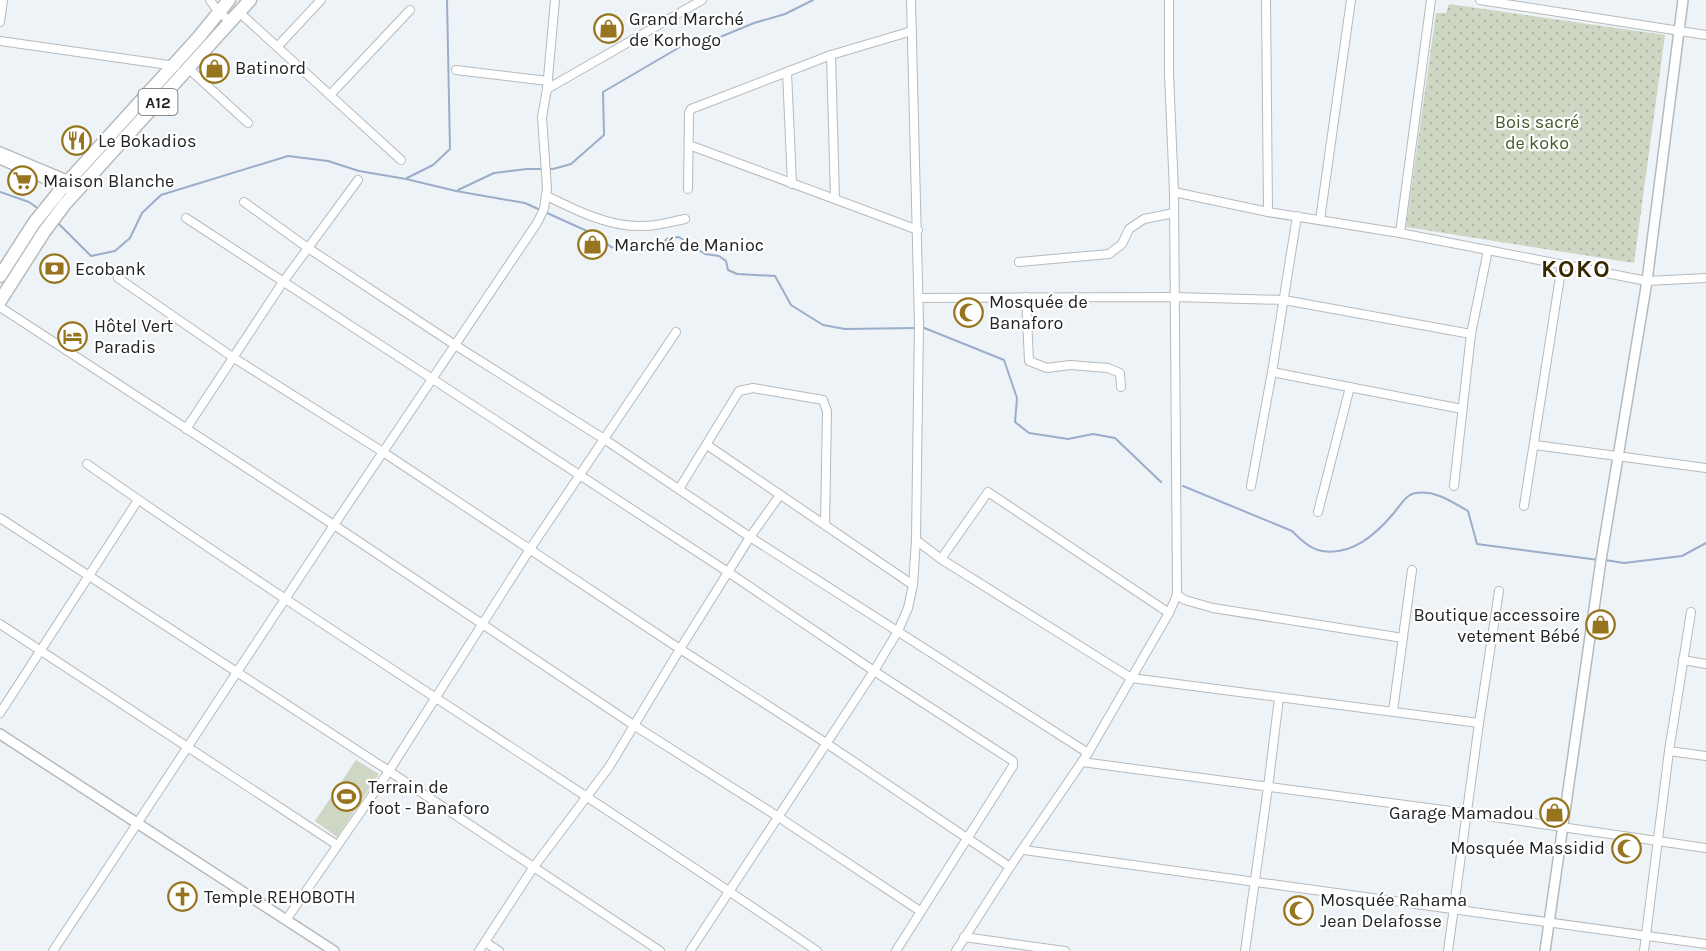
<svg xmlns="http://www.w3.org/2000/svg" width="1706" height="951" viewBox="0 0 1706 951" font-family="Karla,sans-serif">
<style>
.park{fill:url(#park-dots)}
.garden{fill:#cdd7c3}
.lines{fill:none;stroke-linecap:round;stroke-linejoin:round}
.stream{stroke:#9aadc9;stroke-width:2}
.minor-casing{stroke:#b5babe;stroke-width:10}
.tertiary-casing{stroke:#b5babe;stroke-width:12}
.primary-casing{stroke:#b5babe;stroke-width:15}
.minor{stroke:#fff;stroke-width:8}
.tertiary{stroke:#fff;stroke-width:9}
.primary{stroke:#fff;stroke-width:12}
.labels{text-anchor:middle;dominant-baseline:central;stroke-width:4.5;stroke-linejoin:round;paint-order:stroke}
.shield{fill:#fff;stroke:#646566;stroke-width:1.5}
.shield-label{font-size:16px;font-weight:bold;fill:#212324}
.poi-label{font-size:18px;fill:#212324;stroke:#fff;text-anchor:start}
.park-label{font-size:18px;fill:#455a29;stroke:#fff}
.district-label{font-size:24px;font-weight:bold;letter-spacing:1.5px;fill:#382800;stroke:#fff}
</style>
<defs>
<pattern id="park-dots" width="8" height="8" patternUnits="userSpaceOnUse" patternTransform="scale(1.5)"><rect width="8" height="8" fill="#cdd7c3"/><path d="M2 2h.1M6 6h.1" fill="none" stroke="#b0b8a7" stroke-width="1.8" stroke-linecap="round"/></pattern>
</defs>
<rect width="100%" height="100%" fill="#eef3f7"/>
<path class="park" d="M1449,4L1665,35L1634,263L1406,227L1436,13H1446Z"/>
<path class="garden" d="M356,760L379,774L337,837L315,821Z"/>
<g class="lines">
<g class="stream">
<path d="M407,178L433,165L450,149L447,0"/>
<path d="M458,190L494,173L527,169H553L571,164L604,135L603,92L680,47L708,42L754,23L785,14L813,0"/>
<path d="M0,192L29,202L40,210"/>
<path d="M57,222L91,256L115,251L130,238L142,213L161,195L288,156L328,161L359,171L406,179L456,191L525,203L598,236L611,247L627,251L654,250L668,238L679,237L705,254L719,256L726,261L728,270L737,274L775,276L791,305L823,325L845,329L916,328"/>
<path d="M922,327L1004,360L1017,398L1015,422L1029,433L1068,439L1093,434L1115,438L1161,482"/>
<path d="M1183,486L1292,531C1300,539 1310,549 1322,551C1352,556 1376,534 1393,514C1400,506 1406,494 1416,493C1436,490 1452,502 1468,511L1477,544L1599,560"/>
<path d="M1605,560L1624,563L1682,556L1706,543"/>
</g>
<defs>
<g id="minor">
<path d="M210,0L219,13L231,21"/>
<path d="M1266,0L1268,212"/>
<path d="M1480,0L1706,35"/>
<path d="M240,13L401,160"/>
<path d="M0,22L3,0"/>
<path d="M0,41L176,66"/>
<path d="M277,47L321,0"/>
<path d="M831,55L835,199"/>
<path d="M188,68L248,123"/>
<path d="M456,70L548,81"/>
<path d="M787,72L792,184"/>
<path d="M547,89L702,0"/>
<path d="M330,95L410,10"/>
<path d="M689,145L918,230"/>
<path d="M688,189L689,113L691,109L831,55L912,31"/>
<path d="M1174,192L1268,212L1400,233L1647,281L1706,278"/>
<path d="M547,196C575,210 607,226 639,226C654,227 670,222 685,219"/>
<path d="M244,202L308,248L455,345L604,439L750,537L1088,753"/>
<path d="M186,218L728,572L874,671L1013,761V766L896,951"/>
<path d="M1320,220L1351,0"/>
<path d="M1400,233L1431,0"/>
<path d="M1019,262L1109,254L1122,244L1129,229L1144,219L1174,213"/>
<path d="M118,278L234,358L383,452L680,649L826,743L1010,867"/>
<path d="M1026,297L1029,361L1047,368L1070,365L1108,368L1120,373L1121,387"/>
<path d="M919,298L1175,297L1284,300L1471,334"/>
<path d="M0,307L334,525L635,726L777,816L920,911"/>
<path d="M1272,372L1462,409"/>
<path d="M186,429L283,282L358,180"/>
<path d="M707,445L913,585"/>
<path d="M1535,445L1706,468"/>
<path d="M87,464C327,632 576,785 817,951"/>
<path d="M1251,486L1272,372L1297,216"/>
<path d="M1454,486L1471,334L1488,250"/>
<path d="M679,489L739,391L753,388L823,400L827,411L825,525"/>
<path d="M1524,506L1562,264"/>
<path d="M1318,512L1350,387"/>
<path d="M0,518L389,771L660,951"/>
<path d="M916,540L941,559L1131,678L1479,723"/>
<path d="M941,559L988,492L1169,613"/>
<path d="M1177,595L1185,600L1213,608L1403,638"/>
<path d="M0,624L337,845"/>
<path d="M1683,660L1706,664"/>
<path d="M1393,711L1412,570"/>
<path d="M0,713L138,500"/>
<path d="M1669,751L1706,756"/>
<path d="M1082,762L1466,813L1706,848"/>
<path d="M1024,850L1706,944"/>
<path d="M286,920L389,771L530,549L676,332"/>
<path d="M964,937L1065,951"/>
<path d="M485,942L499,951"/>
<path d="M53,951L334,525L537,223L544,209L547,188L542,117L547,89L555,0"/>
<path d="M479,951L533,868L609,767L680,649L750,537L780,495"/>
<path d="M690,951L874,671L898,631L908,608L913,585L916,540L919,323L911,0"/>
<path d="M956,951L1010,867L1088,753L1169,613L1177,595L1174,192L1169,74V0"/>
<path d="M1245,951L1268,787L1279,698"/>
<path d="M1448,951L1479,723L1499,591"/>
<path d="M1644,951L1669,751L1691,612"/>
</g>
<g id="tertiary">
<path d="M0,152L81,186"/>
<path d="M0,159L68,189"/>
<path d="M0,734L334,951"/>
<path d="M1545,951L1601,560L1647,281L1683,0"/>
</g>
<g id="primary">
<path d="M0,276L34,223L63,187L198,38L229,0"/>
<path d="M0,301L44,232L65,204L250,0"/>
</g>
</defs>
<use href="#minor" class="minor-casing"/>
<use href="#tertiary" class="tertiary-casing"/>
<use href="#primary" class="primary-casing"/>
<use href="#minor" class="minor"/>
<use href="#tertiary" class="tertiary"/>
<use href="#primary" class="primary"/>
</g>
<defs>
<symbol id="shop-ring" viewBox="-11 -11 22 22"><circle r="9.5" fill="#fff" stroke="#97751e" stroke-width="1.5"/><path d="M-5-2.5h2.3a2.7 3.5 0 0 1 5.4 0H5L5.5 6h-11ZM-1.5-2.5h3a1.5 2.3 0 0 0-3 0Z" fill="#97751e"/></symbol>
<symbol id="restaurant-ring" viewBox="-11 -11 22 22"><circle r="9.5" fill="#fff" stroke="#97751e" stroke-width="1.5"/><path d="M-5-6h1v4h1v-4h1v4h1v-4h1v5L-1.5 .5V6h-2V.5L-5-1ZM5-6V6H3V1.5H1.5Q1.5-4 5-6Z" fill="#97751e"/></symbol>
<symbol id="supermarket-ring" viewBox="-11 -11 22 22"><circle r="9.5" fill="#fff" stroke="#97751e" stroke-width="1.5"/><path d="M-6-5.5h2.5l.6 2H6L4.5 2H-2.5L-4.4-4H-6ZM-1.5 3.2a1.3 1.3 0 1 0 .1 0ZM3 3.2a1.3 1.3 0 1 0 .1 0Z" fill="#97751e"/></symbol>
<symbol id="bank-ring" viewBox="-11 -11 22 22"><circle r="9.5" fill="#fff" stroke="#97751e" stroke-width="1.5"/><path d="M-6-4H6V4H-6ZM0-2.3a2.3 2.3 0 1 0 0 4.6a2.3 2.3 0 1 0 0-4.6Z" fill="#97751e"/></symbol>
<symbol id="mosque-ring" viewBox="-11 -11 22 22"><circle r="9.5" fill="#fff" stroke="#97751e" stroke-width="1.5"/><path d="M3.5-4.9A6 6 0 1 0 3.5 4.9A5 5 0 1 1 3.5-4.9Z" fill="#97751e"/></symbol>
<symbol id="hotel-ring" viewBox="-11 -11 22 22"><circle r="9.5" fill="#fff" stroke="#97751e" stroke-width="1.5"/><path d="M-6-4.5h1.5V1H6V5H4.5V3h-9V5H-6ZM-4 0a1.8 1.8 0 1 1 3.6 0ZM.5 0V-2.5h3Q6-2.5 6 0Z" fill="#97751e"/></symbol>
<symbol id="stadium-ring" viewBox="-11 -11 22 22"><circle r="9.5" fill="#fff" stroke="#97751e" stroke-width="1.5"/><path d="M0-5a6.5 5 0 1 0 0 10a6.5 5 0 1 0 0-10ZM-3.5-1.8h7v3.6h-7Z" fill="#97751e"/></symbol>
<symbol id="church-ring" viewBox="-11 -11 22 22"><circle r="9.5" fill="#fff" stroke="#97751e" stroke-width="1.5"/><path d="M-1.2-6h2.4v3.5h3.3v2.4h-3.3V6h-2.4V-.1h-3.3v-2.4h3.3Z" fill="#97751e"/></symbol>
</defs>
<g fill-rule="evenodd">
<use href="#shop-ring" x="592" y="12" width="33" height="33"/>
<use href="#shop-ring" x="198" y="52" width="33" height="33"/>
<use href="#restaurant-ring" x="60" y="124" width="33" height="33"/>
<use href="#supermarket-ring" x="6" y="164" width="33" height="33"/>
<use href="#shop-ring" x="576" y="228" width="33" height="33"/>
<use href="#bank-ring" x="38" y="252" width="33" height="33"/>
<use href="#mosque-ring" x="952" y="296" width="33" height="33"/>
<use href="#hotel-ring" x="56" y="320" width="33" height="33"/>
<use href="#shop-ring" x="1584" y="608" width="33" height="33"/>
<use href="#stadium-ring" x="330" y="780" width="33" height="33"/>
<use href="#shop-ring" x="1538" y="796" width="33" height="33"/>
<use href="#mosque-ring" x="1610" y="832" width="33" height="33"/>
<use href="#church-ring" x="166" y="880" width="33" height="33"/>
<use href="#mosque-ring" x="1282" y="894" width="33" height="33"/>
</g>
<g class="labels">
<rect class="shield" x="138.5" y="89" width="39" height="26" rx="4.5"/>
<g class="shield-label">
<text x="158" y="102">A12</text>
</g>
<g class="poi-label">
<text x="629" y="19">Grand Marché<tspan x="629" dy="21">de Korhogo</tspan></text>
<text x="235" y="68">Batinord</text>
<text x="98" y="141">Le Bokadios</text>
<text x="43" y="181">Maison Blanche</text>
<text x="614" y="245">Marché de Manioc</text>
<text x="75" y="269">Ecobank</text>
<text x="989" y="302">Mosquée de<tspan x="989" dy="21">Banaforo</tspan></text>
<text x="94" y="326">Hôtel Vert<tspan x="94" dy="21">Paradis</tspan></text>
<text x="1580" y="615" text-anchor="end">Boutique accessoire<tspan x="1580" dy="21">vetement Bébé</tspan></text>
<text x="368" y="787">Terrain de<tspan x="368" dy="21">foot - Banaforo</tspan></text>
<text x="1534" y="813" text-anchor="end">Garage Mamadou</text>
<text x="1605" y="848" text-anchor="end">Mosquée Massidid</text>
<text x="204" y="897">Temple REHOBOTH</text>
<text x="1320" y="900">Mosquée Rahama<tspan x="1320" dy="21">Jean Delafosse</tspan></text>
</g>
<g class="park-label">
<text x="1537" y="122">Bois sacré<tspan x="1537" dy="21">de koko</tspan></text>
</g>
<g class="district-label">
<text x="1576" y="269">KOKO</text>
</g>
</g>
</svg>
